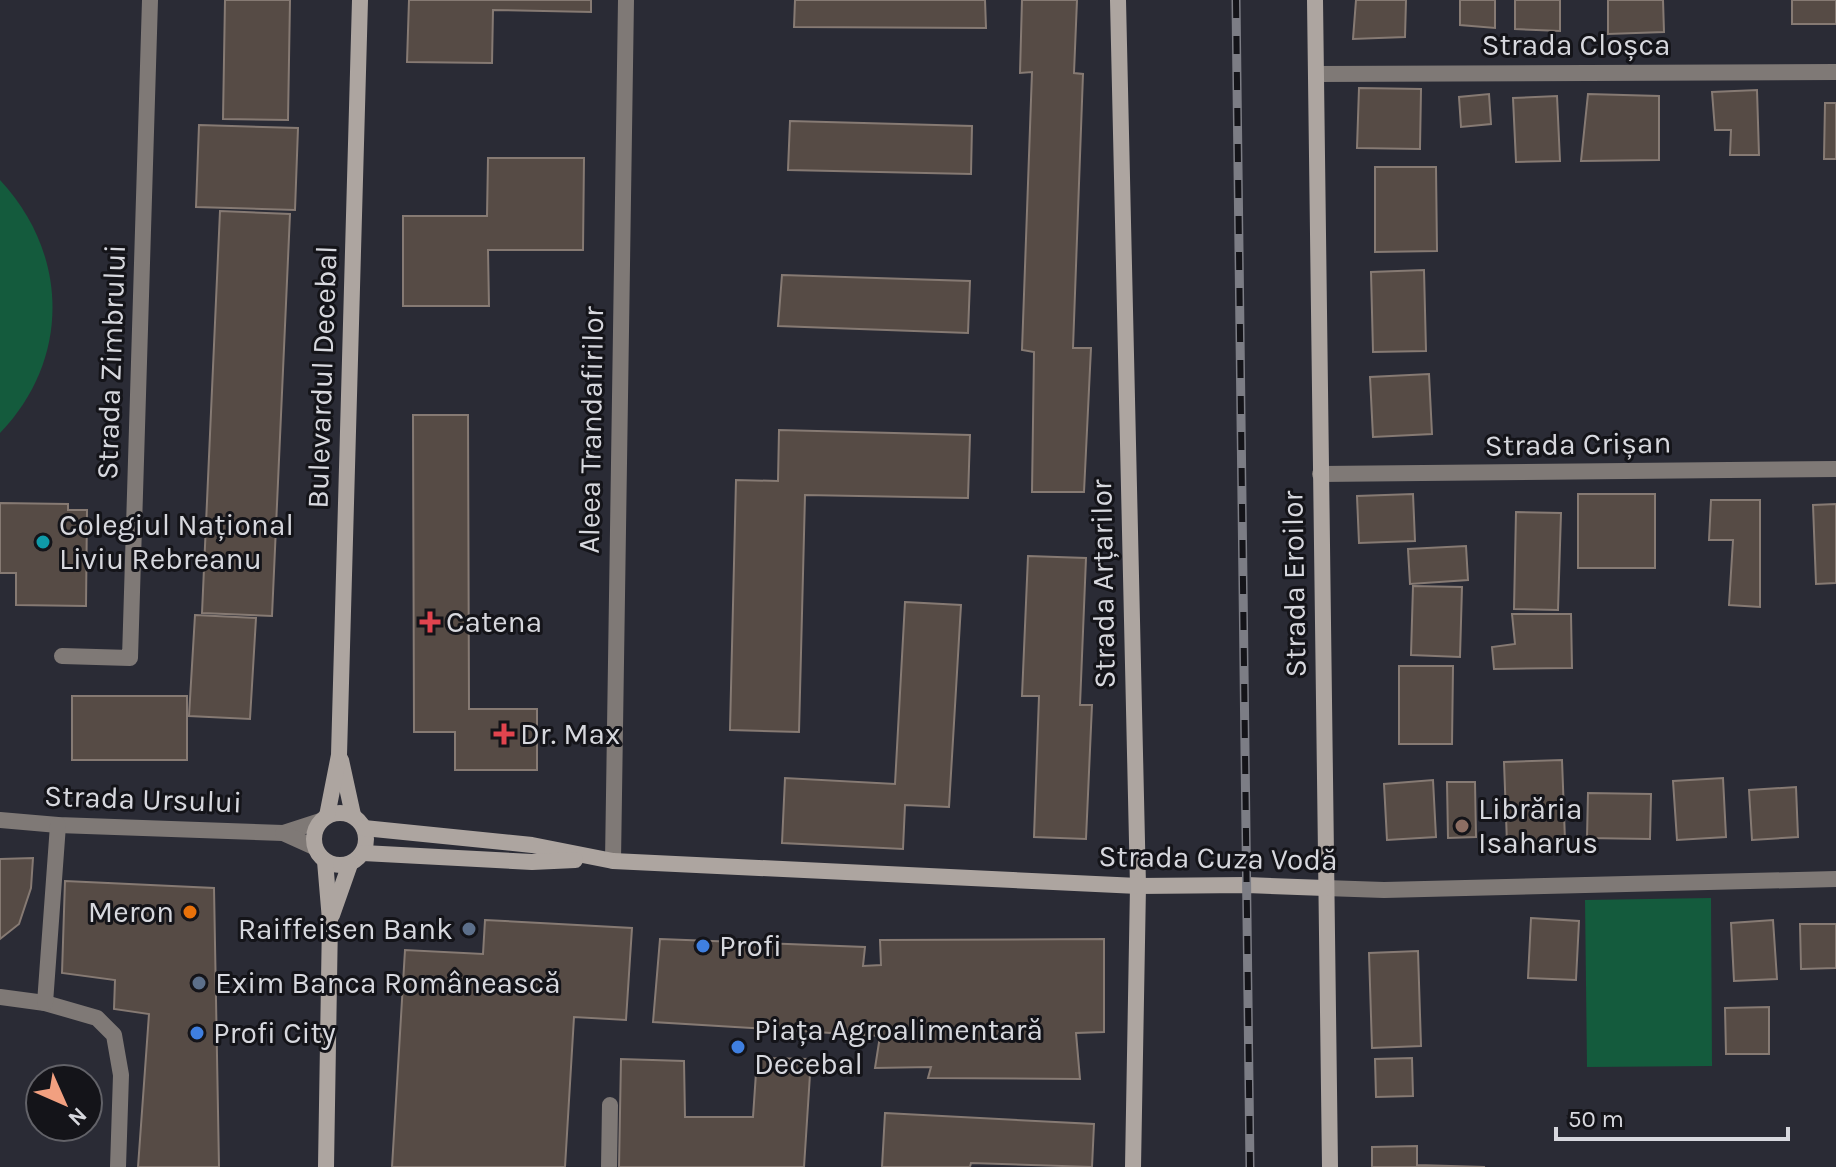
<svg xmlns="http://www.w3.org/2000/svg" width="1836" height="1167" viewBox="0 0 1836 1167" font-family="Karla,sans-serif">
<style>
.pitch{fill:#145b3d}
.building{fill:#564b45;stroke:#867a73;stroke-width:2}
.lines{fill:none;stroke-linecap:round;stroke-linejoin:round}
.street{stroke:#7f7976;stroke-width:16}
.secondary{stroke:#ada5a0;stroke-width:16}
.rail-casing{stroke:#7c7d85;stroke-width:9}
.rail{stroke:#141419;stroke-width:6;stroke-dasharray:18;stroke-linecap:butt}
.culture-dot{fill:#0f9aa8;stroke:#141419;stroke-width:3}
.health-dot{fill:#e0444e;stroke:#141419;stroke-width:3}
.education-dot{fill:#8d6e63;stroke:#141419;stroke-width:3}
.food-dot{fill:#e8710a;stroke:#141419;stroke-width:3}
.service-dot{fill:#5c6f8a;stroke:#141419;stroke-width:3}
.shop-dot{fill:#3f7fe0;stroke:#141419;stroke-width:3}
.labels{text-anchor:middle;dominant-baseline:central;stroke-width:6;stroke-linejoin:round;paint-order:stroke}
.street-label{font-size:30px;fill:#d7d8de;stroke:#141419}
.poi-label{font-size:30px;fill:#d7d8de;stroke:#141419;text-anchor:start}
</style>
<rect width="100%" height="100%" fill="#2a2b35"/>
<g class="pitch">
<path d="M0,180C69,254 71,359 0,433Z"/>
<path d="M1711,898L1712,1066L1587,1067L1585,900Z"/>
</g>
<g class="building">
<path d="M225,0H290L288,120L223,119Z"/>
<path d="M409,0H591V12L493,10L492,63L407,62Z"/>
<path d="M795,0H985L986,28L794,27Z"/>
<path d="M1022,0H1077L1074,73L1083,74L1073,348H1091L1084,492H1032L1034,352L1022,350L1032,72L1020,73Z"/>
<path d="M1356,0H1406L1405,37L1353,39Z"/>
<path d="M1460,0H1495V28L1460,25Z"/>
<path d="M1515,0H1560V31L1515,29Z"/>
<path d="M1608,0H1663L1664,32L1608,34Z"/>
<rect x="1792" y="0" width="44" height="24"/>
<path d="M1359,88L1421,89L1420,149L1357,148Z"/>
<path d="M1757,90L1759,155H1730L1731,130H1715L1712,92Z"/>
<path d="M1489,94L1491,124L1461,127L1459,97Z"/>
<path d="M1588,94L1659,96V160L1581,161Z"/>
<path d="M1557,96L1560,161L1516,162L1513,98Z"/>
<path d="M1825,103H1836V159H1824Z"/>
<path d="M790,121L972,126L971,174L788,170Z"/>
<path d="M199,125L298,128L295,210L196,207Z"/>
<path d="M488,158H584L583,250H488L489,306H403V216H487Z"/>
<path d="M1375,167H1436L1437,251L1375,252Z"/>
<path d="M220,211L290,214L272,616L202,613Z"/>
<path d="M1424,270L1426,351L1373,352L1371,272Z"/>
<path d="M782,275L970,281L968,333L778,326Z"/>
<path d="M1429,374L1432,434L1373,437L1370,377Z"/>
<path d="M413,415H468L469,709H537V770H455V732H414Z"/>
<path d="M779,430L970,435L968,498L805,495L799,732L730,730L736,480L778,481Z"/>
<path d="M1413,494L1415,541L1359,543L1357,496Z"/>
<rect x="1578" y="494" width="77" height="74"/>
<path d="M1711,500H1760V607L1729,605L1733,540H1709Z"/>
<path d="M0,503L68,504V510H87L86,606L16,605V573H0Z"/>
<path d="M1836,504V583L1816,584L1813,505Z"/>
<path d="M1516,512L1561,513L1558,610L1514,609Z"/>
<path d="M1466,546L1468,580L1410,584L1408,549Z"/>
<path d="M1028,556L1086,558L1080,705H1092L1086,839L1034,837L1039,696H1022Z"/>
<path d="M1413,586L1462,587L1460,657L1411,655Z"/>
<path d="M905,602L961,605L949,807L905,805L903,849L782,843L785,778L895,784Z"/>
<path d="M1512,614H1571L1572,668L1494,669L1492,647L1515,644Z"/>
<path d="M195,615L256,618L250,719L189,716Z"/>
<path d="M1399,666H1453L1452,744H1399Z"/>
<rect x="72" y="696" width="115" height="64"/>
<path d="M1562,760L1565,840L1507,843L1504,762Z"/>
<path d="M1723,778L1726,837L1677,840L1673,781Z"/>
<path d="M1433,780L1436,837L1387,840L1384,784Z"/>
<path d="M1447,782H1475L1476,837L1448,838Z"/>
<path d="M1796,787L1798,837L1752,840L1749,790Z"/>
<path d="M1588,793L1651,794L1650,839L1587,838Z"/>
<path d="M33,858L31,888L19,924L0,939V859Z"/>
<path d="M65,881L214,888L219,1167H138L149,1014L114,1009L115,980L62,973Z"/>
<path d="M1531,918L1579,921L1576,980L1528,978Z"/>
<path d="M485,920L632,928L626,1020L574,1017L565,1167H392L405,950L483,954Z"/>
<path d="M1773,920L1777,979L1734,981L1731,923Z"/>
<path d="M1800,924H1836V968L1801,969Z"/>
<path d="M660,939L865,947L863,966L881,965L880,940L1104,939V1032L1076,1033L1080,1079L928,1078L931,1067L875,1068L880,1036L653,1022Z"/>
<path d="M1418,951L1421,1046L1372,1048L1369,953Z"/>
<path d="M1769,1007V1054H1726L1725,1008Z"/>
<path d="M757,1058L811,1059L804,1167H619L621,1059L684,1061L685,1117H753Z"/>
<path d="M1412,1058L1413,1096L1376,1097L1375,1059Z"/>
<path d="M885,1113L1094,1124L1092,1167L971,1163L970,1167H882Z"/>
<path d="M1417,1146V1165L1485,1167H1372V1147Z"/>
</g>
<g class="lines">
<g class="street">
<path d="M1316,74L1836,72"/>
<path d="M1320,474L1836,469"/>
<path d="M62,656L130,658L150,0"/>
<path d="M0,820L58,825L283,833L320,821"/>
<path d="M283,833L314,847"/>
<path d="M613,861L626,0"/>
<path d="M1325,888L1384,890L1836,879"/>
<path d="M0,997L45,1003L97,1018L114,1035L121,1075L118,1167"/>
<path d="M45,1003L58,825"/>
<path d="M609,1167L610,1105"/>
</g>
<g class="secondary">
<path d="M1118,0L1138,886L1133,1167"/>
<path d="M1315,0L1330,1167"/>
<path d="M341,760L353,815"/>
<circle cx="340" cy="839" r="26"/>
<path d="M327,816L339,755L360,0"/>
<path d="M364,828L532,845L613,861L1138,886L1247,885L1325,888"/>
<path d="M363,853L532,862L575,860"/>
<path d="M325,861L330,920L326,1167"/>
<path d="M332,915L350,864"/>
</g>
<defs>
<path id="rail" d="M1236,0L1250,1167"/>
</defs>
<use href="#rail" class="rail-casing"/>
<use href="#rail" class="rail"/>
</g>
<circle class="culture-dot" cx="43" cy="542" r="8"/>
<g class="health-dot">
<path d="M426 610h8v8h8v8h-8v8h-8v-8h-8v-8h8z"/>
<path d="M500 722h8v8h8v8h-8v8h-8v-8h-8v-8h8z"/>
</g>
<circle class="education-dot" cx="1462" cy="826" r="8"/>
<circle class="food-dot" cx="190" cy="912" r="8"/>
<g class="service-dot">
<circle cx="469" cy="929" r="8"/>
<circle cx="199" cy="983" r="8"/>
</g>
<g class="shop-dot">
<circle cx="703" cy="946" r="8"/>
<circle cx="197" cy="1033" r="8"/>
<circle cx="738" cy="1047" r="8"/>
</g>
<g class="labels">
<g class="street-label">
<text x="1576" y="45">Strada Cloșca</text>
<text transform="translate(111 362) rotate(-88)">Strada Zimbrului</text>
<text transform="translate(322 377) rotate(-88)">Bulevardul Decebal</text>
<text transform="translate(591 430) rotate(-89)">Aleea Trandafirilor</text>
<text transform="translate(1578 444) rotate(-1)">Strada Crișan</text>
<text transform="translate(1103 584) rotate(-91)">Strada Arțarilor</text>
<text transform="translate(1294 584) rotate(-91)">Strada Eroilor</text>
<text transform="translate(143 799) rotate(2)">Strada Ursului</text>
<text transform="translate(1218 858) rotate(1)">Strada Cuza Vodă</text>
</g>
<g class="poi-label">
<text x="59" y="525">Colegiul Național<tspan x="59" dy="34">Liviu Rebreanu</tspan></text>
<text x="446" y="622">Catena</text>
<text x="520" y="734">Dr. Max</text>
<text x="1478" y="809">Librăria<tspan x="1478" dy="34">Isaharus</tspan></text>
<text x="174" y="912" text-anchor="end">Meron</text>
<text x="453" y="929" text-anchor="end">Raiffeisen Bank</text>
<text x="719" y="946">Profi</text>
<text x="215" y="983">Exim Banca Românească</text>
<text x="754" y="1030">Piața Agroalimentară<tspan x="754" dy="34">Decebal</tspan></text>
<text x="213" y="1033">Profi City</text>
</g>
</g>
<g transform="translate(64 1103) rotate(135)"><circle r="38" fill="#141419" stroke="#626268" stroke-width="2"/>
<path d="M0-6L14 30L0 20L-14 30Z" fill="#f2a080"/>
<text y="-12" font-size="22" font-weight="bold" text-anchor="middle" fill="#d7d8de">N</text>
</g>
<path d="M1556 1127v12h232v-12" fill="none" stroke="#d7d8de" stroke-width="4"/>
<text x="1568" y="1127" font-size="24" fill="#d7d8de" stroke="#141419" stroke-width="6" paint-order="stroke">50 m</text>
</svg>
